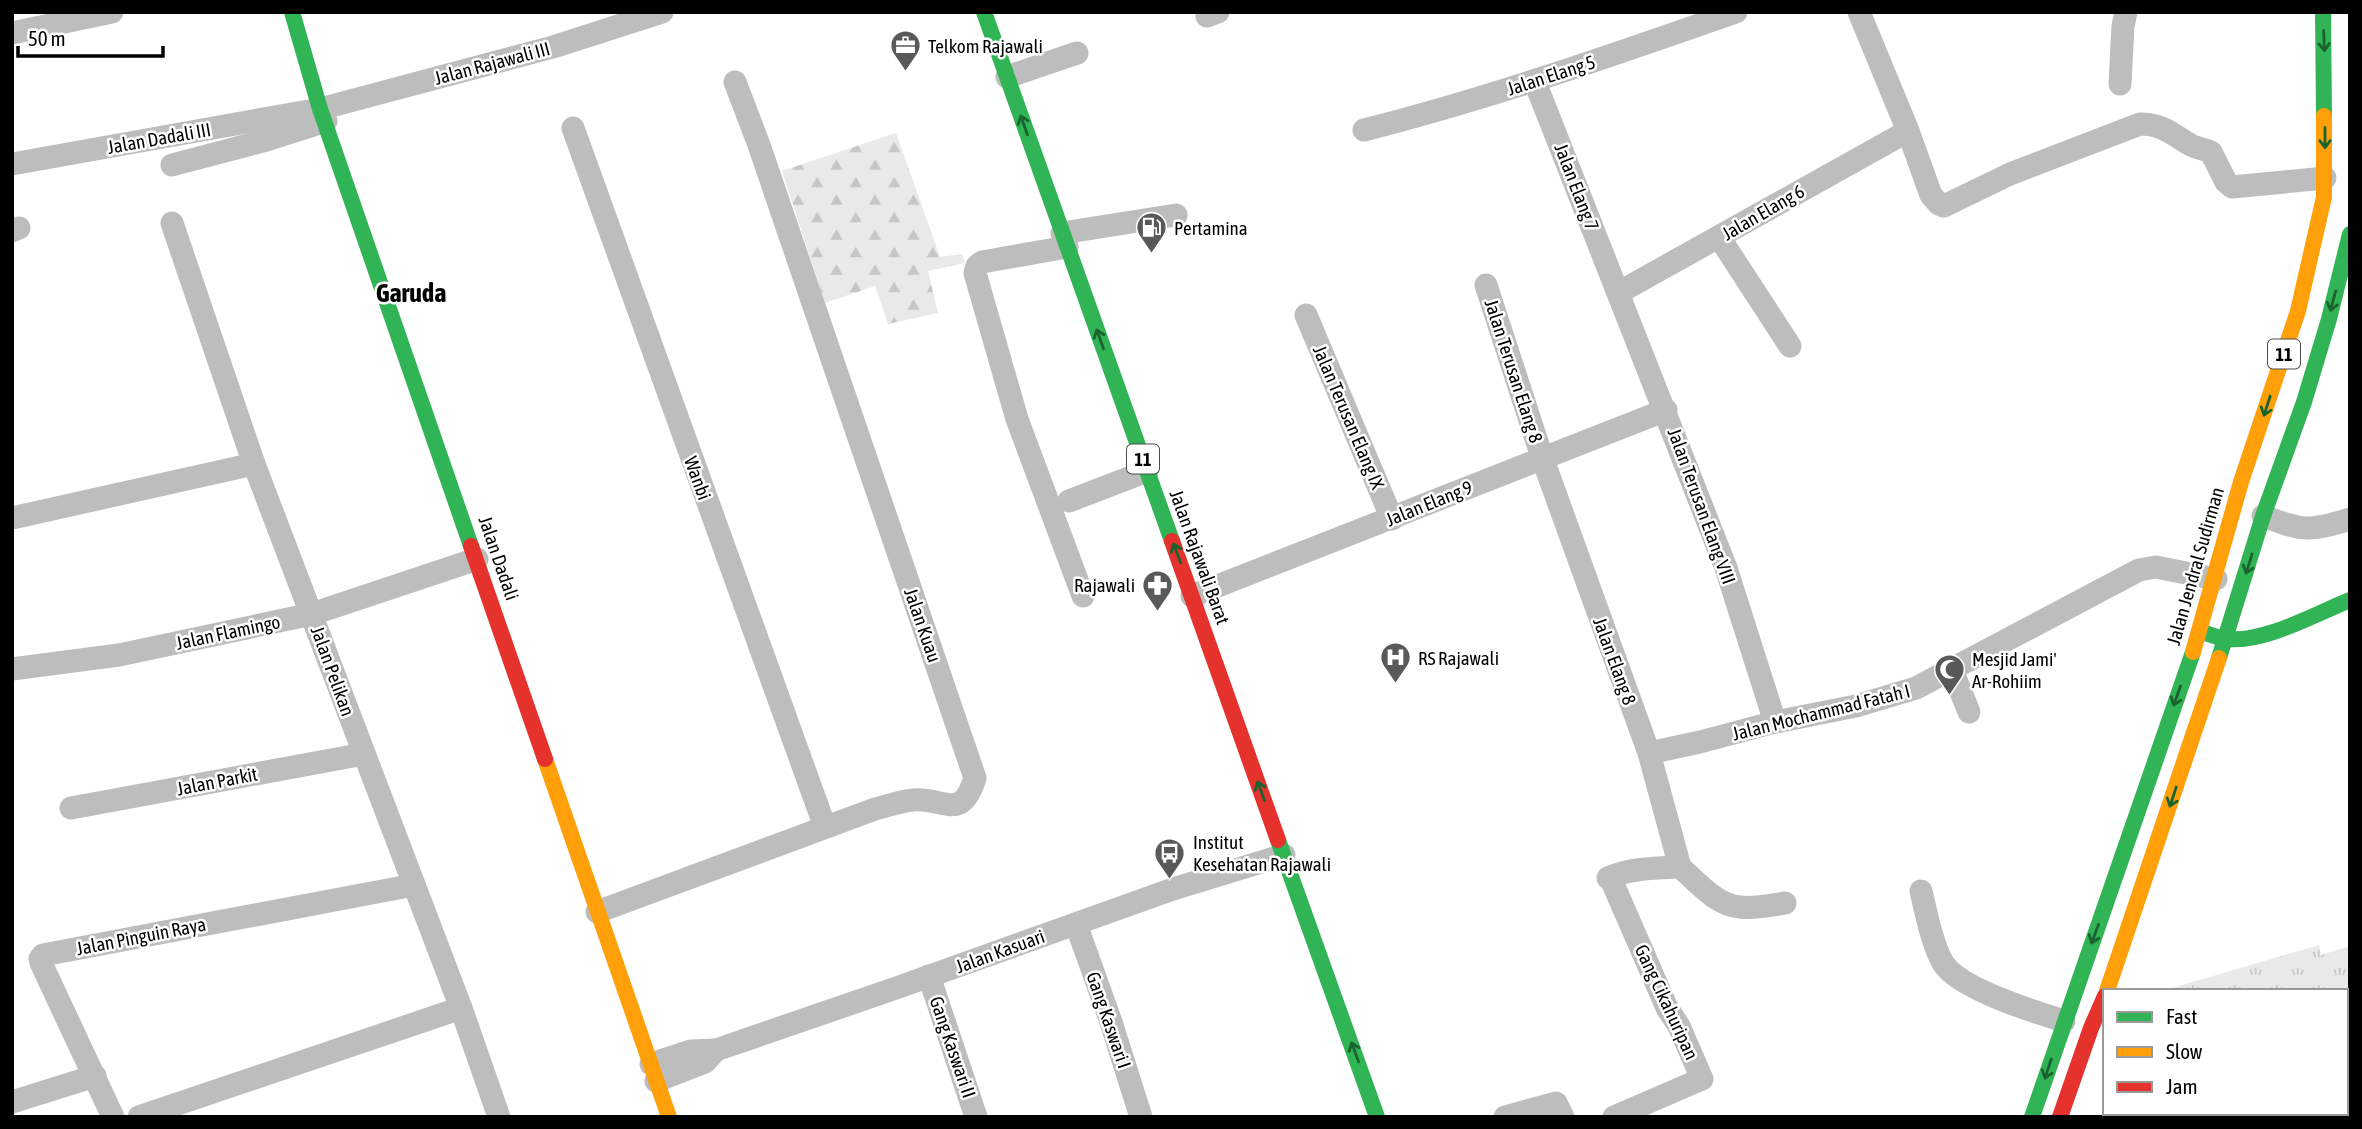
<svg xmlns="http://www.w3.org/2000/svg" width="2362" height="1129" viewBox="0 0 2362 1129" font-family="'Asap Condensed',sans-serif">
<style>
.grass{fill:url(#grass-tufts)}
.forest{fill:url(#forest-firs)}
.lines{fill:none;stroke-linecap:round;stroke-linejoin:round}
.street{stroke:#bdbdbd;stroke-width:23}
.fast{stroke:#30b455;stroke-width:16}
.slow{stroke:#ff9f0a;stroke-width:16}
.jam{stroke:#e5322d;stroke-width:16}
.oneway{stroke:#1a632f}
.labels{text-anchor:middle;dominant-baseline:central;stroke-width:5;stroke-linejoin:round;paint-order:stroke}
.shield{fill:#fff;stroke:#4c4c4c;stroke-width:2}
.shield-label{font-size:18px;font-weight:bold;fill:#000}
.poi-label{font-size:19px;fill:#000;stroke:#fff;text-anchor:start}
.street-label{font-size:19px;fill:#000;stroke:#fff}
.district-label{font-size:26px;font-weight:bold;fill:#000;stroke:#fff}
</style>
<defs>
<pattern id="grass-tufts" width="24" height="20" patternUnits="userSpaceOnUse" patternTransform="scale(1.75)"><rect width="24" height="20" fill="#e9e9e9"/><path d="M3 7l-1-3M5 7V3M7 7l1-3M15 17l-1-3M17 17v-4M19 17l1-3" fill="none" stroke="#c6c6c6"/></pattern>
<pattern id="forest-firs" width="22" height="20" patternUnits="userSpaceOnUse" patternTransform="scale(1.75)"><rect width="22" height="20" fill="#e9e9e9"/><path d="M5 1l3.5 6h-7zM16 11l3.5 6h-7z" fill="#c6c6c6"/></pattern>
</defs>
<rect width="100%" height="100%" fill="#fff"/>
<path class="grass" d="M2319,945L2321,955L2350,946V1082L2346,1083V991H2162Z"/>
<path class="forest" d="M896,133L940,257L962,254L965,263L928,271L938,313L888,324L875,286L825,303L782,171Z"/>
<g class="lines">
<g class="street">
<path d="M1859,12L1908,131L1931,195L1939,204L1944,206L2010,174L2140,124C2161,124 2171,133 2189,144C2195,148 2204,149 2211,152L2226,182L2232,187L2325,178"/>
<path d="M1207,16L1218,12"/>
<path d="M12,33L112,12"/>
<path d="M1007,77L1077,53"/>
<path d="M1535,82L1726,568L1775,722"/>
<path d="M2120,84L2123,26L2126,12"/>
<path d="M573,128L825,827"/>
<path d="M1364,130C1490,98 1613,55 1736,12"/>
<path d="M12,164L320,109L553,47L662,12"/>
<path d="M172,165L263,141L326,121"/>
<path d="M172,223L254,464L461,1008L499,1117"/>
<path d="M12,231L19,228"/>
<path d="M1062,233L1176,215"/>
<path d="M1719,237L1790,346"/>
<path d="M1067,247L982,262L977,266L975,273L1017,419L1083,596"/>
<path d="M1486,285L1542,457L1649,753L1680,867"/>
<path d="M1618,293L1908,131"/>
<path d="M1306,315L1392,519"/>
<path d="M1069,501L1147,471"/>
<path d="M2263,516C2304,531 2308,532 2350,519"/>
<path d="M12,518L254,464"/>
<path d="M1192,596L1666,410"/>
<path d="M12,669L119,655L312,614L477,559"/>
<path d="M1952,670L1969,712"/>
<path d="M1649,753L1700,742L1775,722L1856,706L1916,688L2139,570L2156,567L2216,579"/>
<path d="M71,808L364,754"/>
<path d="M1610,877L1667,1008L1679,1026L1702,1079L1614,1117"/>
<path d="M1608,878C1631,868 1655,868 1680,867C1697,882 1716,905 1740,907C1755,909 1771,905 1785,903"/>
<path d="M1921,891C1926,912 1932,944 1943,963C1959,989 2035,1012 2064,1021"/>
<path d="M597,912L875,809C887,806 901,801 913,800C944,797 961,823 975,778L759,145L735,82"/>
<path d="M1076,924L1111,1022L1141,1117"/>
<path d="M929,976L976,1117"/>
<path d="M651,1064L691,1051L716,1050L899,987L1173,889L1284,855"/>
<path d="M656,1081L705,1062L716,1050"/>
<path d="M12,1102L95,1076"/>
<path d="M113,1117L41,963L40,959L43,955L414,885"/>
<path d="M139,1117L461,1008"/>
<path d="M1505,1117L1556,1103L1563,1117"/>
</g>
<g class="fast">
<path d="M292,12L320,109L471,546"/>
<path d="M984,12L1172,541"/>
<path d="M2323,12L2324,116"/>
<path d="M2205,633C2212,635 2219,638 2226,639C2265,643 2315,614 2350,600"/>
<path d="M2219,658L2263,516L2304,402L2329,319L2350,234"/>
<path d="M1278,840L1377,1117"/>
<path d="M2032,1117L2193,652"/>
</g>
<g class="slow">
<path d="M2193,652L2241,482L2298,311L2324,197V116"/>
<path d="M545,759L669,1117"/>
<path d="M2107,991L2219,658"/>
</g>
<g class="jam">
<path d="M1172,541L1278,840"/>
<path d="M471,546L545,759"/>
<path d="M2060,1117L2091,1028L2105,996"/>
</g>
</g>
<defs><path id="oneway-shaft" d="M-6 0H5M1.5-3L5.5 0L1.5 3" fill="none" stroke-width="1.6" stroke-linecap="round" stroke-linejoin="round" transform="scale(1.75)"/></defs>
<g class="oneway">
<use href="#oneway-shaft" transform="translate(2324 41) rotate(88)"/>
<use href="#oneway-shaft" transform="translate(1024 125) rotate(-109)"/>
<use href="#oneway-shaft" transform="translate(2325 138) rotate(90)"/>
<use href="#oneway-shaft" transform="translate(2333 301) rotate(105)"/>
<use href="#oneway-shaft" transform="translate(1100 339) rotate(-110)"/>
<use href="#oneway-shaft" transform="translate(2267 406) rotate(108)"/>
<use href="#oneway-shaft" transform="translate(1177 553) rotate(-110)"/>
<use href="#oneway-shaft" transform="translate(2249 564) rotate(107)"/>
<use href="#oneway-shaft" transform="translate(2177 696) rotate(109)"/>
<use href="#oneway-shaft" transform="translate(1261 791) rotate(-110)"/>
<use href="#oneway-shaft" transform="translate(2173 797) rotate(108)"/>
<use href="#oneway-shaft" transform="translate(2095 934) rotate(110)"/>
<use href="#oneway-shaft" transform="translate(1355 1052) rotate(-110)"/>
<use href="#oneway-shaft" transform="translate(2048 1069) rotate(108)"/>
</g>
<defs>
<symbol id="office-pin" viewBox="-11 -11 22 30"><path d="M0 17L-7.5 6A9.5 9.5 0 1 1 7.5 6Z" fill="#595959" stroke="#fff"/><path d="M-6-3h4V-5.5h4V-3h4V5H-6ZM-1-4.5V-3h2v-1.5ZM-6 0V1H6V0Z" fill="#fff"/></symbol>
<symbol id="fuel-pin" viewBox="-11 -11 22 30"><path d="M0 17L-7.5 6A9.5 9.5 0 1 1 7.5 6Z" fill="#595959" stroke="#fff"/><path d="M-5.5-6h7V0h2V4h1.3V-2.5L3-4.5l.8-.8L6-3V5H2.5V1h-1V6h-7ZM-4.2-4.7v3.2H.2V-4.7Z" fill="#fff"/></symbol>
<symbol id="pharmacy-pin" viewBox="-11 -11 22 30"><path d="M0 17L-7.5 6A9.5 9.5 0 1 1 7.5 6Z" fill="#595959" stroke="#fff"/><path d="M-2-6h4v4h4v4h-4v4h-4v-4h-4v-4h4Z" fill="#fff"/></symbol>
<symbol id="hospital-pin" viewBox="-11 -11 22 30"><path d="M0 17L-7.5 6A9.5 9.5 0 1 1 7.5 6Z" fill="#595959" stroke="#fff"/><path d="M-5-5h3v3.5h4V-5h3V5h-3V1.5h-4V5h-3Z" fill="#fff"/></symbol>
<symbol id="mosque-pin" viewBox="-11 -11 22 30"><path d="M0 17L-7.5 6A9.5 9.5 0 1 1 7.5 6Z" fill="#595959" stroke="#fff"/><path d="M3.5-4.9A6 6 0 1 0 3.5 4.9A5 5 0 1 1 3.5-4.9Z" fill="#fff"/></symbol>
<symbol id="bus-pin" viewBox="-11 -11 22 30"><path d="M0 17L-7.5 6A9.5 9.5 0 1 1 7.5 6Z" fill="#595959" stroke="#fff"/><path d="M-5-6H5V4H4V6H2V4H-2V6H-4V4H-5ZM-3.5-4V0h7V-4ZM-3.5 1.2v1.5H-2V1.2ZM2 1.2v1.5H3.5V1.2Z" fill="#fff"/></symbol>
</defs>
<g fill-rule="evenodd">
<use href="#office-pin" x="888" y="28" width="35" height="47"/>
<use href="#fuel-pin" x="1134" y="210" width="35" height="47"/>
<use href="#pharmacy-pin" x="1140" y="568" width="35" height="47"/>
<use href="#hospital-pin" x="1378" y="640" width="35" height="47"/>
<use href="#mosque-pin" x="1932" y="652" width="35" height="47"/>
<use href="#bus-pin" x="1152" y="836" width="35" height="47"/>
</g>
<g class="labels">
<g class="shield">
<rect x="2268" y="339.5" width="32" height="29" rx="5"/>
<rect x="1127" y="444.5" width="32" height="29" rx="5"/>
</g>
<g class="shield-label">
<text x="2284" y="354">11</text>
<text x="1143" y="459">11</text>
</g>
<g class="poi-label">
<text x="928" y="46">Telkom Rajawali</text>
<text x="1174" y="228">Pertamina</text>
<text x="1135" y="585" text-anchor="end">Rajawali</text>
<text x="1418" y="658">RS Rajawali</text>
<text x="1972" y="659">Mesjid Jami'<tspan x="1972" dy="22">Ar-Rohiim</tspan></text>
<text x="1193" y="842">Institut<tspan x="1193" dy="22">Kesehatan Rajawali</tspan></text>
</g>
<g class="street-label">
<text transform="translate(492 63) rotate(-15)">Jalan Rajawali III</text>
<text transform="translate(1551 75) rotate(-18)">Jalan Elang 5</text>
<text transform="translate(159 138) rotate(-10)">Jalan Dadali III</text>
<text transform="translate(1577 187) rotate(69)">Jalan Elang 7</text>
<text transform="translate(1763 212) rotate(-30)">Jalan Elang 6</text>
<text transform="translate(1514 371) rotate(72)">Jalan Terusan Elang 8</text>
<text transform="translate(1349 417) rotate(67)">Jalan Terusan Elang IX</text>
<text transform="translate(698 478) rotate(70)">Wanbi</text>
<text transform="translate(1429 503) rotate(-22)">Jalan Elang 9</text>
<text transform="translate(1702 506) rotate(70)">Jalan Terusan Elang VIII</text>
<text transform="translate(1200 557) rotate(70)">Jalan Rajawali Barat</text>
<text transform="translate(499 558) rotate(71)">Jalan Dadali</text>
<text transform="translate(2195 566) rotate(-74)">Jalan Jendral Sudirman</text>
<text transform="translate(923 625) rotate(71)">Jalan Kuau</text>
<text transform="translate(228 632) rotate(-12)">Jalan Flamingo</text>
<text transform="translate(1615 661) rotate(70)">Jalan Elang 8</text>
<text transform="translate(333 671) rotate(70)">Jalan Pelikan</text>
<text transform="translate(1821 712) rotate(-14)">Jalan Mochammad Fatah I</text>
<text transform="translate(217 781) rotate(-11)">Jalan Parkit</text>
<text transform="translate(141 936) rotate(-11)">Jalan Pinguin Raya</text>
<text transform="translate(1000 951) rotate(-20)">Jalan Kasuari</text>
<text transform="translate(1667 1002) rotate(65)">Gang Cikahuripan</text>
<text transform="translate(1109 1020) rotate(71)">Gang Kaswari I</text>
<text transform="translate(953 1047) rotate(71)">Gang Kaswari II</text>
</g>
<g class="district-label">
<text x="411" y="293">Garuda</text>
</g>
</g>
<rect width="2362" height="1129" fill="none" stroke="#000000" stroke-width="28"/>
<rect x="2103" y="989" width="245" height="126" fill="#ffffff" stroke="#999999" stroke-width="2"/>
<rect x="2117" y="1012" width="35" height="10" fill="#30b455" stroke="#999999" stroke-width="2"/>
<text x="2166" y="1024" font-size="21" fill="#000000">Fast</text>
<rect x="2117" y="1047" width="35" height="10" fill="#ff9f0a" stroke="#999999" stroke-width="2"/>
<text x="2166" y="1059" font-size="21" fill="#000000">Slow</text>
<rect x="2117" y="1082" width="35" height="10" fill="#e5322d" stroke="#999999" stroke-width="2"/>
<text x="2166" y="1094" font-size="21" fill="#000000">Jam</text>
<path d="M18 46v10h145v-10" fill="none" stroke="#000000" stroke-width="3.5"/>
<text x="28" y="46" font-size="21" fill="#000000" stroke="#ffffff" stroke-width="5" paint-order="stroke">50 m</text>
</svg>
